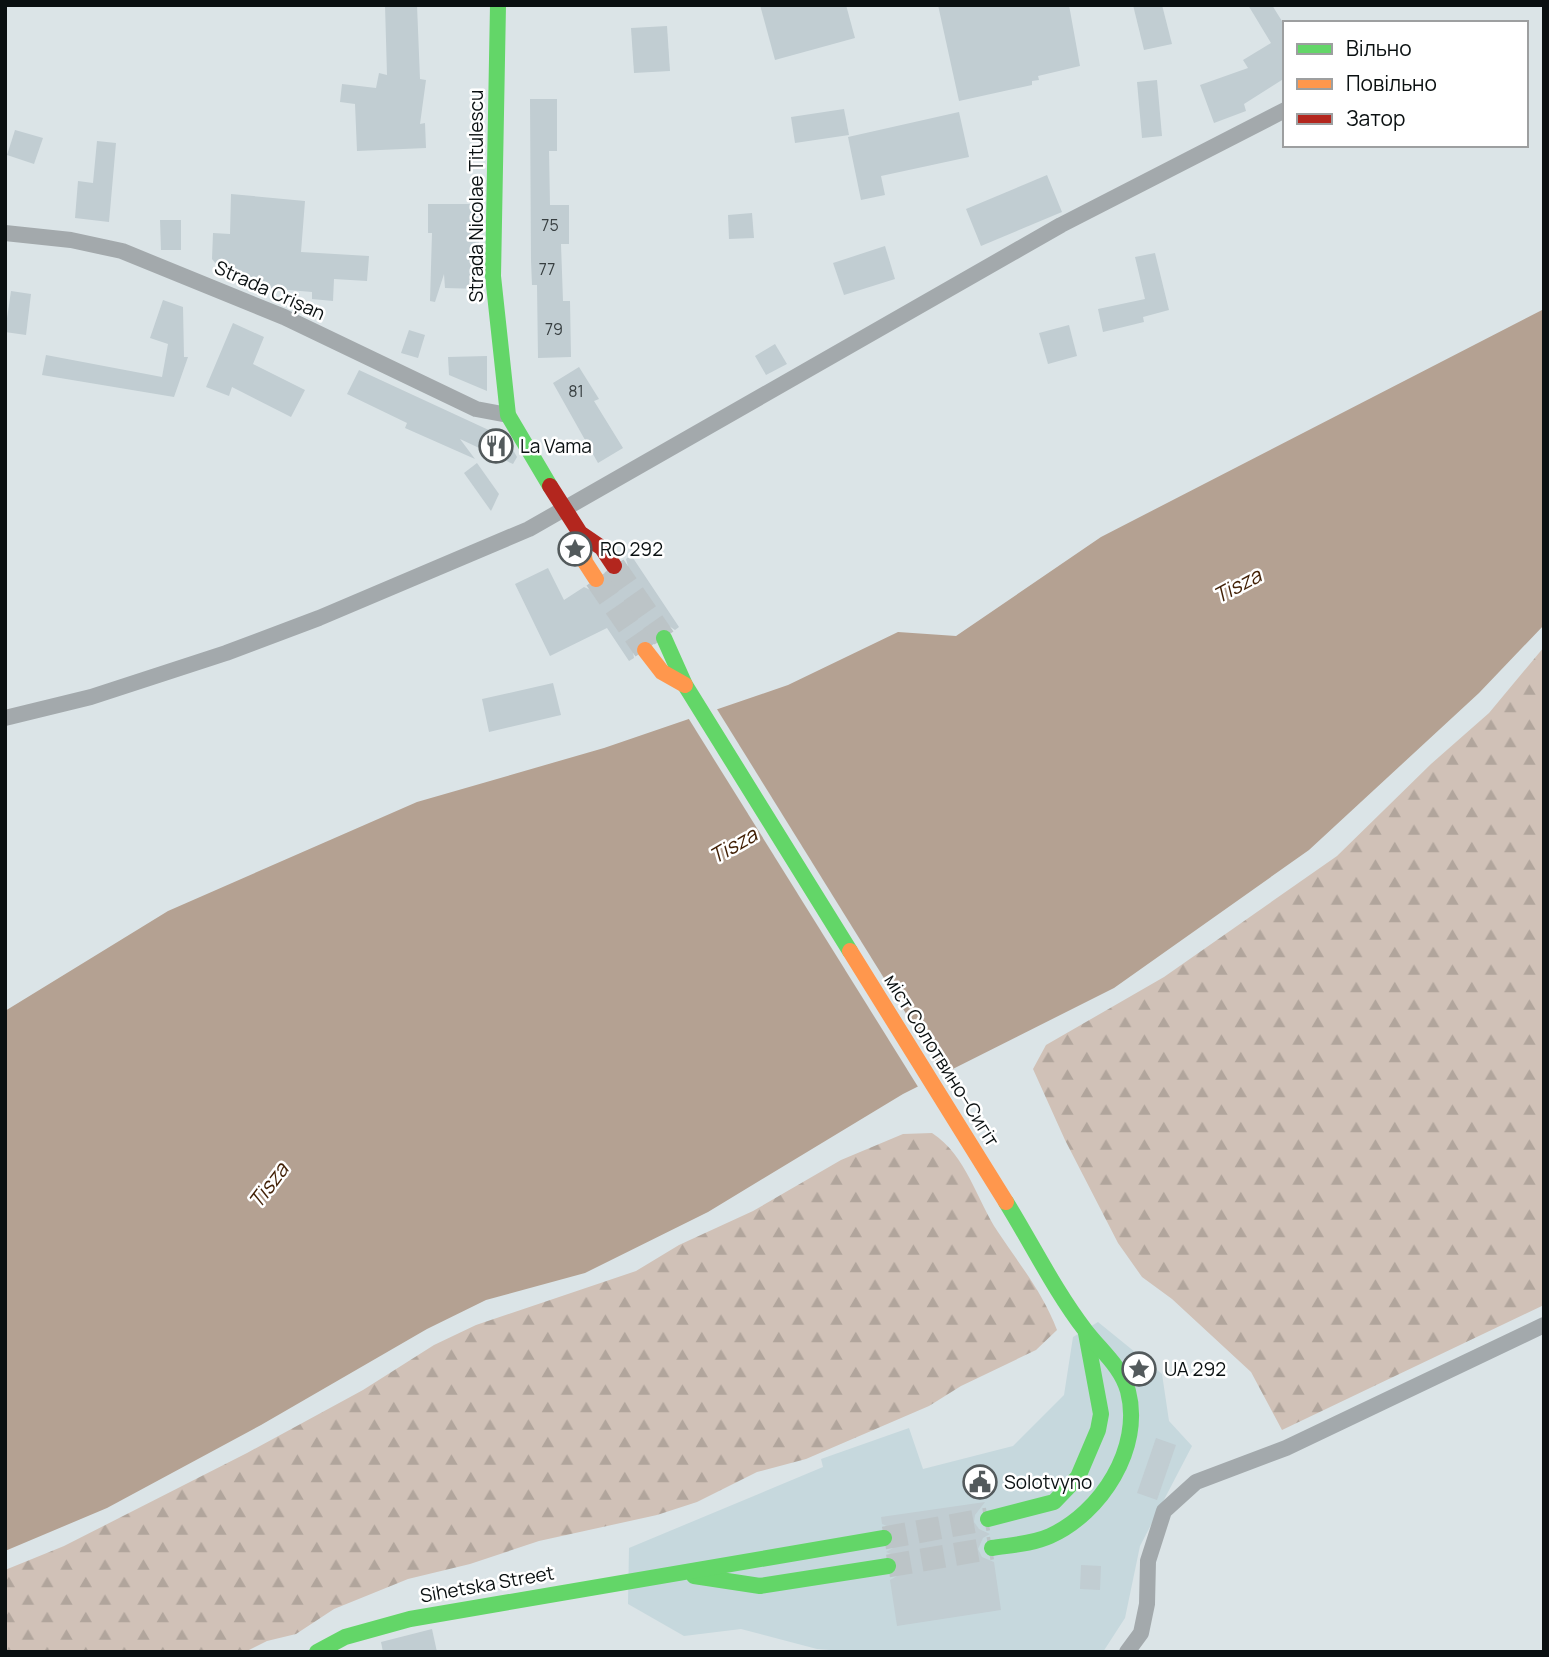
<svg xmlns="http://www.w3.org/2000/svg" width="1549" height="1657" viewBox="0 0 1549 1657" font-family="Manrope,sans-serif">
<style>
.built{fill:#c6d8dd}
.forest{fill:url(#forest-firs)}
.water{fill:#b4a192}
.pier{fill:#dbe4e7}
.building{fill:#c1cdd2}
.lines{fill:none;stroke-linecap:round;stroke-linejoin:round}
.secondary-tunnel{stroke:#bcc4c7;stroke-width:23;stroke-dasharray:23 11;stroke-linecap:butt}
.street{stroke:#a3a9ac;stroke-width:16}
.fast{stroke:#63d668;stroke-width:16}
.slow{stroke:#ff974d;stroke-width:16}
.jam{stroke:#b3261e;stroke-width:16}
.labels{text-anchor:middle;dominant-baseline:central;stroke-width:5;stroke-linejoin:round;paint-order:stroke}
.number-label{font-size:16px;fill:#383f41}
.street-label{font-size:19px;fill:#0a1011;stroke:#fff}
.poi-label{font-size:19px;fill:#0a1011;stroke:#fff;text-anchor:start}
.water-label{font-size:21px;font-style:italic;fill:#411f04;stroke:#fff}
</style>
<defs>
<pattern id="forest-firs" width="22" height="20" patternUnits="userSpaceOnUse" patternTransform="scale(1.75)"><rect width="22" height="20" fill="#d0c1b7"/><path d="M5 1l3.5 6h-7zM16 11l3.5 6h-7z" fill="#b1a59c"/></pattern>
</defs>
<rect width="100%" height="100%" fill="#dbe4e7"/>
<path class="built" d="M1098,1322L1162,1374L1169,1421L1192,1446L1140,1546L1125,1618L1103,1652H856L817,1649L741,1629L684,1636L628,1604L629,1548L823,1467L821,1459L909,1428L923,1469L1013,1446L1064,1395L1073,1337Z"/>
<g class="forest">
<path d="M1544,647V1305L1282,1430L1251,1372L1172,1299L1142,1277L1118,1243L1065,1140L1033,1069L1046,1045L1164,977L1337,856L1431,764L1489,713Z"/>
<path d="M932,1133C967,1156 976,1199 998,1232C1020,1265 1043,1293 1057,1330L1036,1350L961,1386L929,1406L806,1459L757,1472L697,1502L657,1515L539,1541L470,1564L408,1579L334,1609L296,1634L267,1641L245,1652H5V1570L64,1546L247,1453L363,1390L434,1345L476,1325L636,1271L679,1245L753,1211L841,1160L903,1134Z"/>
</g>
<path class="water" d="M1544,309V625L1479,693L1309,850L1114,988L903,1094L708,1212L585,1273L486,1300L427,1329L261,1425L107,1508L5,1551V1011L168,911L417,802L604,748L788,685L898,632L956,636L1101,537Z"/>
<path class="pier" d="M715,706L946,1078L920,1090L687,716Z"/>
<g class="building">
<path d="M385,5H417L420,79L426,80L420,124L425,123L426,148L357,151L355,104L340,102L342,84L376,88L379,73L387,75Z"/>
<path d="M760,5H846L855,38L775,60Z"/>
<path d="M938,5H1069L1080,66L1038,76L1039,80L1032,81V85L959,101Z"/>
<path d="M1133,5H1162L1172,44L1144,50Z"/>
<path d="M1248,5H1272L1285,26V78L1244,104L1246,111L1214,123L1200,85L1248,68L1243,60L1271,43Z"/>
<path d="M667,26L670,71L634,73L631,28Z"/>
<path d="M1157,80L1162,136L1142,138L1137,82Z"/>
<path d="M530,99H557V151H549L550,205H569V244H561L563,301H570L571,357L538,358L537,285H532L531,261Z"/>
<path d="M844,109L849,135L795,143L791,117Z"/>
<path d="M959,112L969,157L881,176L885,195L861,200L848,137Z"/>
<path d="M15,130L43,138L34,164L7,155Z"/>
<path d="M97,141L116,143L109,222L75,218L78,181L93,183Z"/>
<path d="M1047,175L1062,212L981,246L966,209Z"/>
<path d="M231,194L305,201L301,252L369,256L367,281L334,279L333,301L312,299V292L255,287V280L229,279V272L221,270L212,259L213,233L230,234Z"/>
<path d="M428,204H478L480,289L445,288L444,274L435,302L430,301L432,233H428Z"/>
<path d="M752,213L754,238L729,239L728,215Z"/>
<path d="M160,220H181V250H161Z"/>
<path d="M885,246L895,279L844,295L833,263Z"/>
<path d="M1155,253L1169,310L1143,317L1144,322L1103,332L1098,309L1145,299L1135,257Z"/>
<path d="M11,291L31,294L26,335L5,332Z"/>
<path d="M163,300L183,307L184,357H188L174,397L42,375L46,355L162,377L168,344L150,338Z"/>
<path d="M233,323L264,337L253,364L305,390L291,417L232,387L229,396L206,387Z"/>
<path d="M1069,325L1077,356L1048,364L1039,333Z"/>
<path d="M409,330L425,335L418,358L401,353Z"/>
<path d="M775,344L787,364L766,375L755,356Z"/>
<path d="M487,356V391L449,375L448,357Z"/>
<path d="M579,367L599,399L594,401L623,448L598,463L553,383Z"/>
<path d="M359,370L506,438L517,457L513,464L460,439L475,459L405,428L407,423L347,394Z"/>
<path d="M477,463L499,494L491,511L464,473Z"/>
<path d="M631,555L679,627L675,630L666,624L659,625L650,637L637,639L632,645L634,658L629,661L607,628L550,656L515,584L548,568L564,600L584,587L597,593L604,590L610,579L622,577L628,566L626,559Z"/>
<path d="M553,683L561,715L489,732L482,699Z"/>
<path d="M1156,1438L1176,1445L1157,1500L1137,1493Z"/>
<path d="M985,1502L975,1515L974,1522L979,1529L990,1534L983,1538L978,1549L982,1557L994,1562L1001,1610L897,1626L890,1580L897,1576L902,1565L898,1557L886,1552L893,1548L898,1536L894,1529L882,1524L881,1517Z"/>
<path d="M1081,1565L1101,1566L1100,1590L1080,1589Z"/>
<path d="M432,1629L437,1652H383L381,1642Z"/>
</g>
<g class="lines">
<g class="secondary-tunnel">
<path d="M614,566L664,638"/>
<path d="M596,579L645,650"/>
<path d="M884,1538L988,1519"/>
<path d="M888,1566L992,1548"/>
</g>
<g class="street">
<path d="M5,233L71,240L122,251L284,317L476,409L508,415"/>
<path d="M5,718L91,697L226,653L319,618L529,529L1061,225L1285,110"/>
<path d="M1127,1652L1141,1633L1147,1604L1148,1561L1164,1511L1196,1482L1286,1448L1544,1325"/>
</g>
<g class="fast">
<path d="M498,5L493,276L508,415L550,486"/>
<path d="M664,638L685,685L850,951"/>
<path d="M988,1519L1054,1502L1078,1477L1098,1430L1101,1414L1086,1333"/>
<path d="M992,1548C1011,1545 1032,1544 1050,1536C1101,1513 1143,1448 1128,1391C1121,1366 1100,1350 1085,1330C1055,1291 1032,1244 1006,1202"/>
<path d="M694,1576L760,1586L888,1566"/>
<path d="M317,1652L345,1637L410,1619L884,1538"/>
</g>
<g class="slow">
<path d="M580,533L585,562L596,579"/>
<path d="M645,650L662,672L685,685"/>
<path d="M850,951L1006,1202"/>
</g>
<path class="jam" d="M550,486L580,533L602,548L614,566"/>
</g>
<defs>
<symbol id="restaurant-ring" viewBox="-11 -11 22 22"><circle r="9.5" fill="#fff" stroke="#535a5c" stroke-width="1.5"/><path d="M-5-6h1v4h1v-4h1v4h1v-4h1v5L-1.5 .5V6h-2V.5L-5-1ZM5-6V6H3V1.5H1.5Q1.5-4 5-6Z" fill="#535a5c"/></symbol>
<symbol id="sight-ring" viewBox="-11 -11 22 22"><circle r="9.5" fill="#fff" stroke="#535a5c" stroke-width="1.5"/><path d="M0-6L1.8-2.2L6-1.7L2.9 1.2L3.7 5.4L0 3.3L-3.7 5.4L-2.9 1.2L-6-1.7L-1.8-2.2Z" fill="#535a5c"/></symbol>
<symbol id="civic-ring" viewBox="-11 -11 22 22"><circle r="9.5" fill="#fff" stroke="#535a5c" stroke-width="1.5"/><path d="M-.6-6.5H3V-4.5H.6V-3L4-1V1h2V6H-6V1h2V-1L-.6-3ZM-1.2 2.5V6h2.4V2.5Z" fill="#535a5c"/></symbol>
</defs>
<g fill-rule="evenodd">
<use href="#restaurant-ring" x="477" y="427" width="38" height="38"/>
<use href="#sight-ring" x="556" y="530" width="38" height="38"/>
<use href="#sight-ring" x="1120" y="1350" width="38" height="38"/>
<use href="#civic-ring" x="961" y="1463" width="38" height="38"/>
</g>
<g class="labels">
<g class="number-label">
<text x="550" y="225">75</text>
<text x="547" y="269">77</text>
<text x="554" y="329">79</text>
<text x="576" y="391">81</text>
</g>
<g class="street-label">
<text transform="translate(476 196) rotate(-90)">Strada Nicolae Titulescu</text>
<text transform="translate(270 290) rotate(24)">Strada Crișan</text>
<text transform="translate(942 1060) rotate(58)">міст Солотвино–Сигіт</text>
<text transform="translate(487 1584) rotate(-10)">Sihetska Street</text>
</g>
<g class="poi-label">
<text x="520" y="446">La Vama</text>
<text x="600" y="549">RO 292</text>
<text x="1164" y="1369">UA 292</text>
<text x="1004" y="1482">Solotvyno</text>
</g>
<g class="water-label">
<text transform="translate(1237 585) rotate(-28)">Tisza</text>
<text transform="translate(733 845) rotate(-30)">Tisza</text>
<text transform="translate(268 1185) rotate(-53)">Tisza</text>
</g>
</g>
<rect width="1549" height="1657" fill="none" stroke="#0a1011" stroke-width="14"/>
<rect x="1283" y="21" width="245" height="126" fill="#ffffff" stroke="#9d9fa0" stroke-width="2"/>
<rect x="1297" y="44" width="35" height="10" fill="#63d668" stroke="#9d9fa0" stroke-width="2"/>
<text x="1346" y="56" font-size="21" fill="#0a1011">Вільно</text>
<rect x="1297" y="79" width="35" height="10" fill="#ff974d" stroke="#9d9fa0" stroke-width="2"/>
<text x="1346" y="91" font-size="21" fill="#0a1011">Повільно</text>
<rect x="1297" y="114" width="35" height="10" fill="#b3261e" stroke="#9d9fa0" stroke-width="2"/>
<text x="1346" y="126" font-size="21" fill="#0a1011">Затор</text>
</svg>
